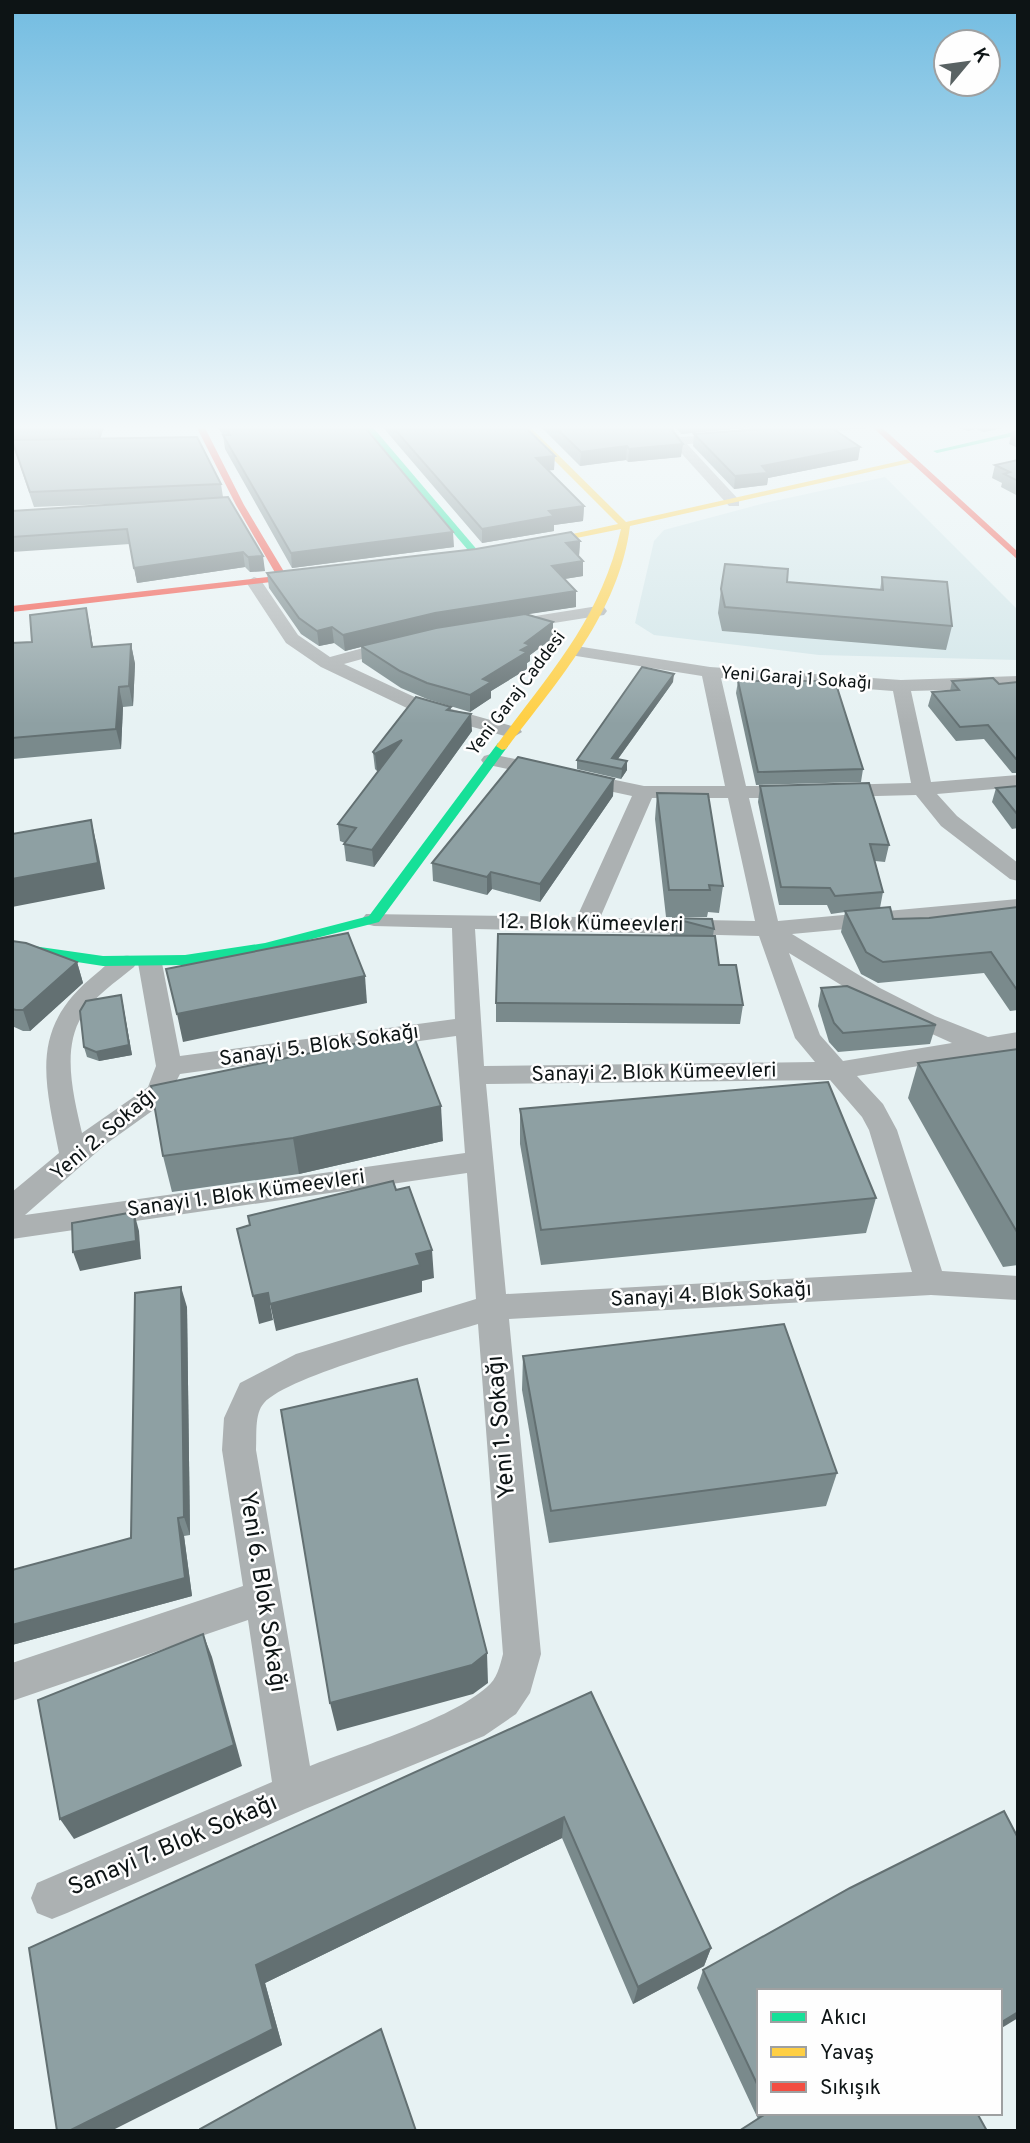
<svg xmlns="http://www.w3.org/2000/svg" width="1030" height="2143" viewBox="0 0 1030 2143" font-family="Overpass,sans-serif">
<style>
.built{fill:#d1e5e8}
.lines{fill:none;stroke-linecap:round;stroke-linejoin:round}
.street{fill:#acb1b2;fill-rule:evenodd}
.fast{fill:#16e098;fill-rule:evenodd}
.slow{fill:#ffcf43;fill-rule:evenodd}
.jam{fill:#f24e42;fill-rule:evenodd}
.wall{fill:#7a8a8c}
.shaded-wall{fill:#637072}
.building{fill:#8ea0a3;stroke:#637072;stroke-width:2}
.labels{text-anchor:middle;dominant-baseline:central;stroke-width:5;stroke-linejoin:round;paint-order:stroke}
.far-street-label{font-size:18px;fill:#0d1415;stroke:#fefefe}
.street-label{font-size:21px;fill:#0d1415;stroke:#fefefe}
.near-street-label{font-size:24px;fill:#0d1415;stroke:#fefefe}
</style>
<rect width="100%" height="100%" fill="#e7f2f3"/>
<path class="built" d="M885,477L1018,610V660L819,655L654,635L635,623L654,541L664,530L765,503Z"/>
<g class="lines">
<g class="street">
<path d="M655,424H669L680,437L734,434V440L729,441L687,444L739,500V506H729Z"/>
<path d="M822,424H873L867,428L795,435L788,431L795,427Z"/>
<path d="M254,577L260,579L298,635L330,657L396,639L402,640L405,644L402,648L344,664L423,701L519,728L522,732L512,738L409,709L321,667L286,643L246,582Z"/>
<path d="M598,606L604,607L607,611L604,615L510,630L501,625L510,620Z"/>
<path d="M576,646L710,667L901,680L1018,676V688L911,691L931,782L1018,775V787L937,794L957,816L1018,863V881L1010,879L941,826L916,795L838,797L828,791L838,785L911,783L893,691L721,678L746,786H796L806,792L796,798H749L778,921L1018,899V913L792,934L880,988L935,1016L988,1037L1018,1032V1050L857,1076L883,1104L897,1130L942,1271L1018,1276V1300L931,1295L509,1319L541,1654L530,1693L516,1714L484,1736L305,1809L67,1913L52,1919L37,1913L31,1898L37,1883L272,1782L248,1620L12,1701V1663L243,1586L222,1450L224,1418L240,1383L296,1354L476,1299L467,1173L12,1239V1192L59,1153C44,1077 29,1027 97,973C109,963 117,952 134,957L137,962L134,967C116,982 94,996 82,1016C61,1050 74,1097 82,1133L148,1087L156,1066L138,963L141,958H159L162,963L180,1056L455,1019L452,928L374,926L366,924L362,919L366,914L577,917L632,796L484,764L481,760L484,756L491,754L644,786H725L702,676L570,655L567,651L570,647ZM652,798H728L755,921L600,918ZM475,929L759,936L795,1038L815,1062L484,1066ZM789,953L890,1015L952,1043L843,1061L820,1035ZM456,1036L465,1153L25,1215L106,1144L166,1101L180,1074ZM830,1080L862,1117L869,1130L912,1272L506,1294L486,1084ZM478,1324L503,1654C500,1666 497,1679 487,1687C450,1720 358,1747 310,1766L256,1450C257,1436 254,1414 264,1403C289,1375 436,1337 478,1324Z"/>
</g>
<g class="fast">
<path d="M361,424H370L479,552V556H473Z"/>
<path d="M1018,431V435L937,453L933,451Z"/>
<path d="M502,742L508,746L379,922L265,951L185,965L103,966L12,952V943L103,956L185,955L265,943L369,916L498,743Z"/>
</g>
<path class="slow" d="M518,424H527L626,522L914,458L918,461L630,526C619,613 557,682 506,749L502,750L496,746C550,672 600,621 621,529L522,549V545L618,524Z"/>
<g class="jam">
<path d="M195,424H203L244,505L286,575L320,571L325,574L323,576L12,612V606L277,576L236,505Z"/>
<path d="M869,424H878L1018,552V560Z"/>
</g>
</g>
<g class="wall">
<path d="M12,424H105L100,438L221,484L223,497L265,571L250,572L245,567L137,583L130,544L12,552V511L135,503L34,507L12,442Z"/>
<path d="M215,424H362L454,547L292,568L225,449L223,435Z"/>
<path d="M380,424H522L554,470H548L584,506L583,521L554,525V531L482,543Z"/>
<path d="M538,424H667L681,457L628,462L626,460L580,466Z"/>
<path d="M672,424H784L681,434Z"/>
<path d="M951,424H1018V425L983,432L976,429L967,431Z"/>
<path d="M1018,429V448L1009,444L1012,431Z"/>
<path d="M694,434L860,447L858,460L768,478L767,485L734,489L693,446Z"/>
<path d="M1018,460V496L1001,487L1002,483L992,478L995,465Z"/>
<path d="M580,541L579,556L583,561V576L564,579L576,591V607L526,614L553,638L530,655V661L527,663V669L491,691V698L470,712L427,699L401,688L362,662L361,647L345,651L334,643L319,646L301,634L269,588L267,573Z"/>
<path d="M882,577L952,626L946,650L722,631L718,613L721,589L787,582L880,590Z"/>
<path d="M86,608L93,647L131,644L135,664L133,706L123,707L121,749L13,759L12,643L32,642Z"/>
<path d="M738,681L863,769L861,782L756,785L736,693Z"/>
<path d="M952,681L999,684L1018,682V773H1012L984,739L956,741L928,706L932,692L950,691Z"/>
<path d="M673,682L618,759L627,761V770L621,779L577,769V760Z"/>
<path d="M451,707V710L472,731L374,867L346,861L344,844L345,843L340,841L338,824L380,770L377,771L375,769L373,752Z"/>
<path d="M760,786L889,845L885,862L875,861L883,892L880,908L893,919L929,918L1018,907V1010L1010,1011L984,973L878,983L861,974L841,932L845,912L831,914L827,905H779L758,802Z"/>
<path d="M1018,786V828L1012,829L992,802L996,788Z"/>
<path d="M657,793L723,886L719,913L708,912L707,917H666L655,819Z"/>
<path d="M613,796L540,902L492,889L487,895L433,881L432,863Z"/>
<path d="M672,918L714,929L713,936L719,965L743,1005L740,1024L496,1022V1003L670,935Z"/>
<path d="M12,941L77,962L83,983L30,1031H23L12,1026Z"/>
<path d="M821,988L936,1025L930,1044L838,1052L829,1042L818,1006Z"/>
<path d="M123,1004L132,1055L99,1061L87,1057L84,1047Z"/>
<path d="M1018,1049V1265L1003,1267L908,1098L918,1063Z"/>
<path d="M151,1086L443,1141L299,1174L172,1192L163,1156Z"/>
<path d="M520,1109L876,1198L866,1233L541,1265L520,1144Z"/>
<path d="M187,1307L190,1535L184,1536L192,1596L12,1645V1570L131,1538Z"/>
<path d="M523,1356L837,1473L826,1506L549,1543L522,1390Z"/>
<path d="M591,1692L711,1948L704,1966L633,2004L562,1838L265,1983L282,2045L57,2131Z"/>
<path d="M703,1970L759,1991V2113H977L758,2119L697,1988Z"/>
</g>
<g class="shaded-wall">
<path d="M98,424H105L100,440L97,427Z"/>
<path d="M682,424H784L681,434Z"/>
<path d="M969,424H977L976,429L967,431Z"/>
<path d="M985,424H1018V425L983,432Z"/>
<path d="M683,444L681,457L628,462L629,449Z"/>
<path d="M627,446L626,460L580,466L581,452Z"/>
<path d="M860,447L858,460L768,478L767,485L734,489L735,476L762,466Z"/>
<path d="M555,456L554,470L536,472V458Z"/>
<path d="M584,506L583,521L554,525V531L482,543V529L549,511Z"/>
<path d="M453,532L454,547L292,568L291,553Z"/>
<path d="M580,541L579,556L566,558V543Z"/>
<path d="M243,552L245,567L137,583L134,568Z"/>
<path d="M263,556L265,571L250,572L248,557Z"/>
<path d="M583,561V576L552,581V566Z"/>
<path d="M576,591V607L435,628L345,651L343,635L435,613Z"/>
<path d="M86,608L90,628L96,667L92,647Z"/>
<path d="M553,622V638L530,655V661L527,663V669L491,691V698L470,712V695L483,679L521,650L525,643Z"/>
<path d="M332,627L334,643L319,646L317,631Z"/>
<path d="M131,644L135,664L133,706L129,686Z"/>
<path d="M674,674L673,682L612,767V758Z"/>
<path d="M119,687L123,707L121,749L116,729Z"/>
<path d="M471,714L472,731L374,867L372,850Z"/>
<path d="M402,740L404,757L377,771L375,754Z"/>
<path d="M627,761V770L621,779L622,769Z"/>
<path d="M614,779L613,796L540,902V884Z"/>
<path d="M91,820L97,846L105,889L12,907V879Z"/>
<path d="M491,872L492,889L487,895V877Z"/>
<path d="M77,962L83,983L30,1031L23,1010Z"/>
<path d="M365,976L367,1003L183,1042L177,1014Z"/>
<path d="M121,995L132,1055L99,1061L96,1052Z"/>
<path d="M441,1106L443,1141L299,1174L293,1138Z"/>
<path d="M134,1212L139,1231L141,1259L80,1271L73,1252Z"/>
<path d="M432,1250L434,1278L422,1281V1292L276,1331L270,1304L416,1254Z"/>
<path d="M181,1287L187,1307L190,1535L184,1517Z"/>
<path d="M268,1293L273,1320L259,1324L253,1296Z"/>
<path d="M178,1518L184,1536L192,1596L12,1645V1625Z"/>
<path d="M203,1634L212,1657L242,1766L74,1839L60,1819Z"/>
<path d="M487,1653L488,1683L473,1694L337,1731L330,1703Z"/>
<path d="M564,1817L562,1838L265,1983L282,2045L111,2131H69L256,1965Z"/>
<path d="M711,1948L704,1966L633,2004L638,1987Z"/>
<path d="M1018,2012V2018L1000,2029V2023Z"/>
</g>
<g class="building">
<path d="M12,424H98L97,427L12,428Z"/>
<path d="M223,424H362L453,532L291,553L223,435H230Z"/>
<path d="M390,424H522L555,456L536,458L584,506L549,511L554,516L482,529Z"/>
<path d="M552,424H667L683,444L629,449L627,446L581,452Z"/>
<path d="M826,424L860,447L762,466L768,473L735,476L694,434Z"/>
<path d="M197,437L221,484L30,492L12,440Z"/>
<path d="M1018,460V481L1004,474L1010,472L995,465Z"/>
<path d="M228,497L263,556L248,557L243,552L134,568L127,529L12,537V511Z"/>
<path d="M571,532L580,541L566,543L583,561L552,566L576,591L435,613L343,635L332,627L317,631L299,618L267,573L476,549Z"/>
<path d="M725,564L788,569L787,582L883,590L882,577L947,582L952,626L725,607L721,589Z"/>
<path d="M86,608L92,647L131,644L129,686L119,687L116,729L12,738V643L32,642L30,615Z"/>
<path d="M525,614L553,622L525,643L530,645L521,650L527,652L483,679L491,682L470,695L427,683L400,671L361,646L436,628Z"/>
<path d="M642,667L674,674L612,758L627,761L622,769L577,760Z"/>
<path d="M993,678L999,684L1018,682V759H1016L988,725L960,727L932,692L959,690L952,681Z"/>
<path d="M738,681H835L863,769L758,772Z"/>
<path d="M416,697L451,707L447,710L471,714L372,850L344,844L356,828L338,824L402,740L375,754L373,752Z"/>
<path d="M518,757L614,779L540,884L491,872L487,877L432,863Z"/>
<path d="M869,783L889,845L870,844L883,892L835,896L830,888L781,887L760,786Z"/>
<path d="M1018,786V814H1017L996,788Z"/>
<path d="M657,793L708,794L723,886L709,885L710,890H669Z"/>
<path d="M91,820L98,863L12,879V834Z"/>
<path d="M890,907L893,919L929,918L1018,907V990H1017L991,952L883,962L866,952L845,911Z"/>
<path d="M672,918L712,919L714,929Z"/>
<path d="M348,933L365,976L177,1014L166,969Z"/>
<path d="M498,934L715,936L719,965H736L743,1005L496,1003Z"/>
<path d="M12,941L26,943L77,962L23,1010H16L12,1009Z"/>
<path d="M847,986L936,1025L843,1033L834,1023L821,988Z"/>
<path d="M121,995L129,1045L96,1052L84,1047L80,1011L86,1001Z"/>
<path d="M412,1032L441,1106L293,1138L163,1156L151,1086Z"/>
<path d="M1018,1049V1232H1017L918,1063Z"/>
<path d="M828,1082L876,1198L541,1230L520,1109Z"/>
<path d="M393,1181L396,1190L409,1187L432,1250L416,1254L420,1265L270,1304L268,1293L253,1296L237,1229L250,1225L248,1216Z"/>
<path d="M134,1212L136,1241L73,1252L72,1223Z"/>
<path d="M181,1287L184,1517L178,1518L185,1578L12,1625V1570L131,1538L135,1293Z"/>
<path d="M784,1324L837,1473L551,1511L523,1356Z"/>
<path d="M417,1379L487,1653L472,1665L330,1703L281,1410Z"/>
<path d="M203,1634L234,1745L60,1819L38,1700Z"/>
<path d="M591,1692L711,1948L638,1987L564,1817L256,1965L273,2029L69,2131H57L29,1948Z"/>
<path d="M1004,1811L1018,1838V2012L1000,2023V1991H759V2088L703,1970L850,1888Z"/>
<path d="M381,2029L416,2131H200V2129Z"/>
<path d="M767,2113H977L987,2131H739Z"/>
</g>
<linearGradient id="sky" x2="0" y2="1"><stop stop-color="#72bce1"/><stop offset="0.59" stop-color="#f4f9fa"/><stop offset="1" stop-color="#f4f9fa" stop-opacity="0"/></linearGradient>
<rect width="1030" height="724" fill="url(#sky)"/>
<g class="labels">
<g class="far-street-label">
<text transform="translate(796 679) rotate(4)">Yeni Garaj 1 Sokağı</text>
<text transform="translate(517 694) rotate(-53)">Yeni Garaj Caddesi</text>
</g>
<g class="street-label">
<text transform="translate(591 924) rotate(1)">12. Blok Kümeevleri</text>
<text transform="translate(319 1046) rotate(-8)">Sanayi 5. Blok Sokağı</text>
<text transform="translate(654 1073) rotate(-1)">Sanayi 2. Blok Kümeevleri</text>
<text transform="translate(104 1135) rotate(-40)">Yeni 2. Sokağı</text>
<text transform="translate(246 1194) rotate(-8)">Sanayi 1. Blok Kümeevleri</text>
<text transform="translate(711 1295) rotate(-3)">Sanayi 4. Blok Sokağı</text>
</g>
<g class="near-street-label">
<text transform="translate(502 1427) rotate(-95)">Yeni 1. Sokağı</text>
<text transform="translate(262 1592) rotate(81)">Yeni 6. Blok Sokağı</text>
<text transform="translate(173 1846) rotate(-23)">Sanayi 7. Blok Sokağı</text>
</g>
</g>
<rect width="1030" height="2143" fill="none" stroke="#0d1415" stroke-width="28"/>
<rect x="757" y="1989" width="245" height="126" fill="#fefefe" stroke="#9ea0a1" stroke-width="2"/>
<rect x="771" y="2012" width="35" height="10" fill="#16e098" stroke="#9ea0a1" stroke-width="2"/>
<text x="820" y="2024" font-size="21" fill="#0d1415">Akıcı</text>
<rect x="771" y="2047" width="35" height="10" fill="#ffcf43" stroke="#9ea0a1" stroke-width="2"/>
<text x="820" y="2059" font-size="21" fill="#0d1415">Yavaş</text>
<rect x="771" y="2082" width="35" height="10" fill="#f24e42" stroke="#9ea0a1" stroke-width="2"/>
<text x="820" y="2094" font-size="21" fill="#0d1415">Sıkışık</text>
<g transform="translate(967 63) rotate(61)"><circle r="33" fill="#fefefe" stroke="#9ea0a1" stroke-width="2"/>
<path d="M0-5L12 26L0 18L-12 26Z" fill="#596263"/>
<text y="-10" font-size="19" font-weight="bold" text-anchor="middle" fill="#0d1415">K</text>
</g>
</svg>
